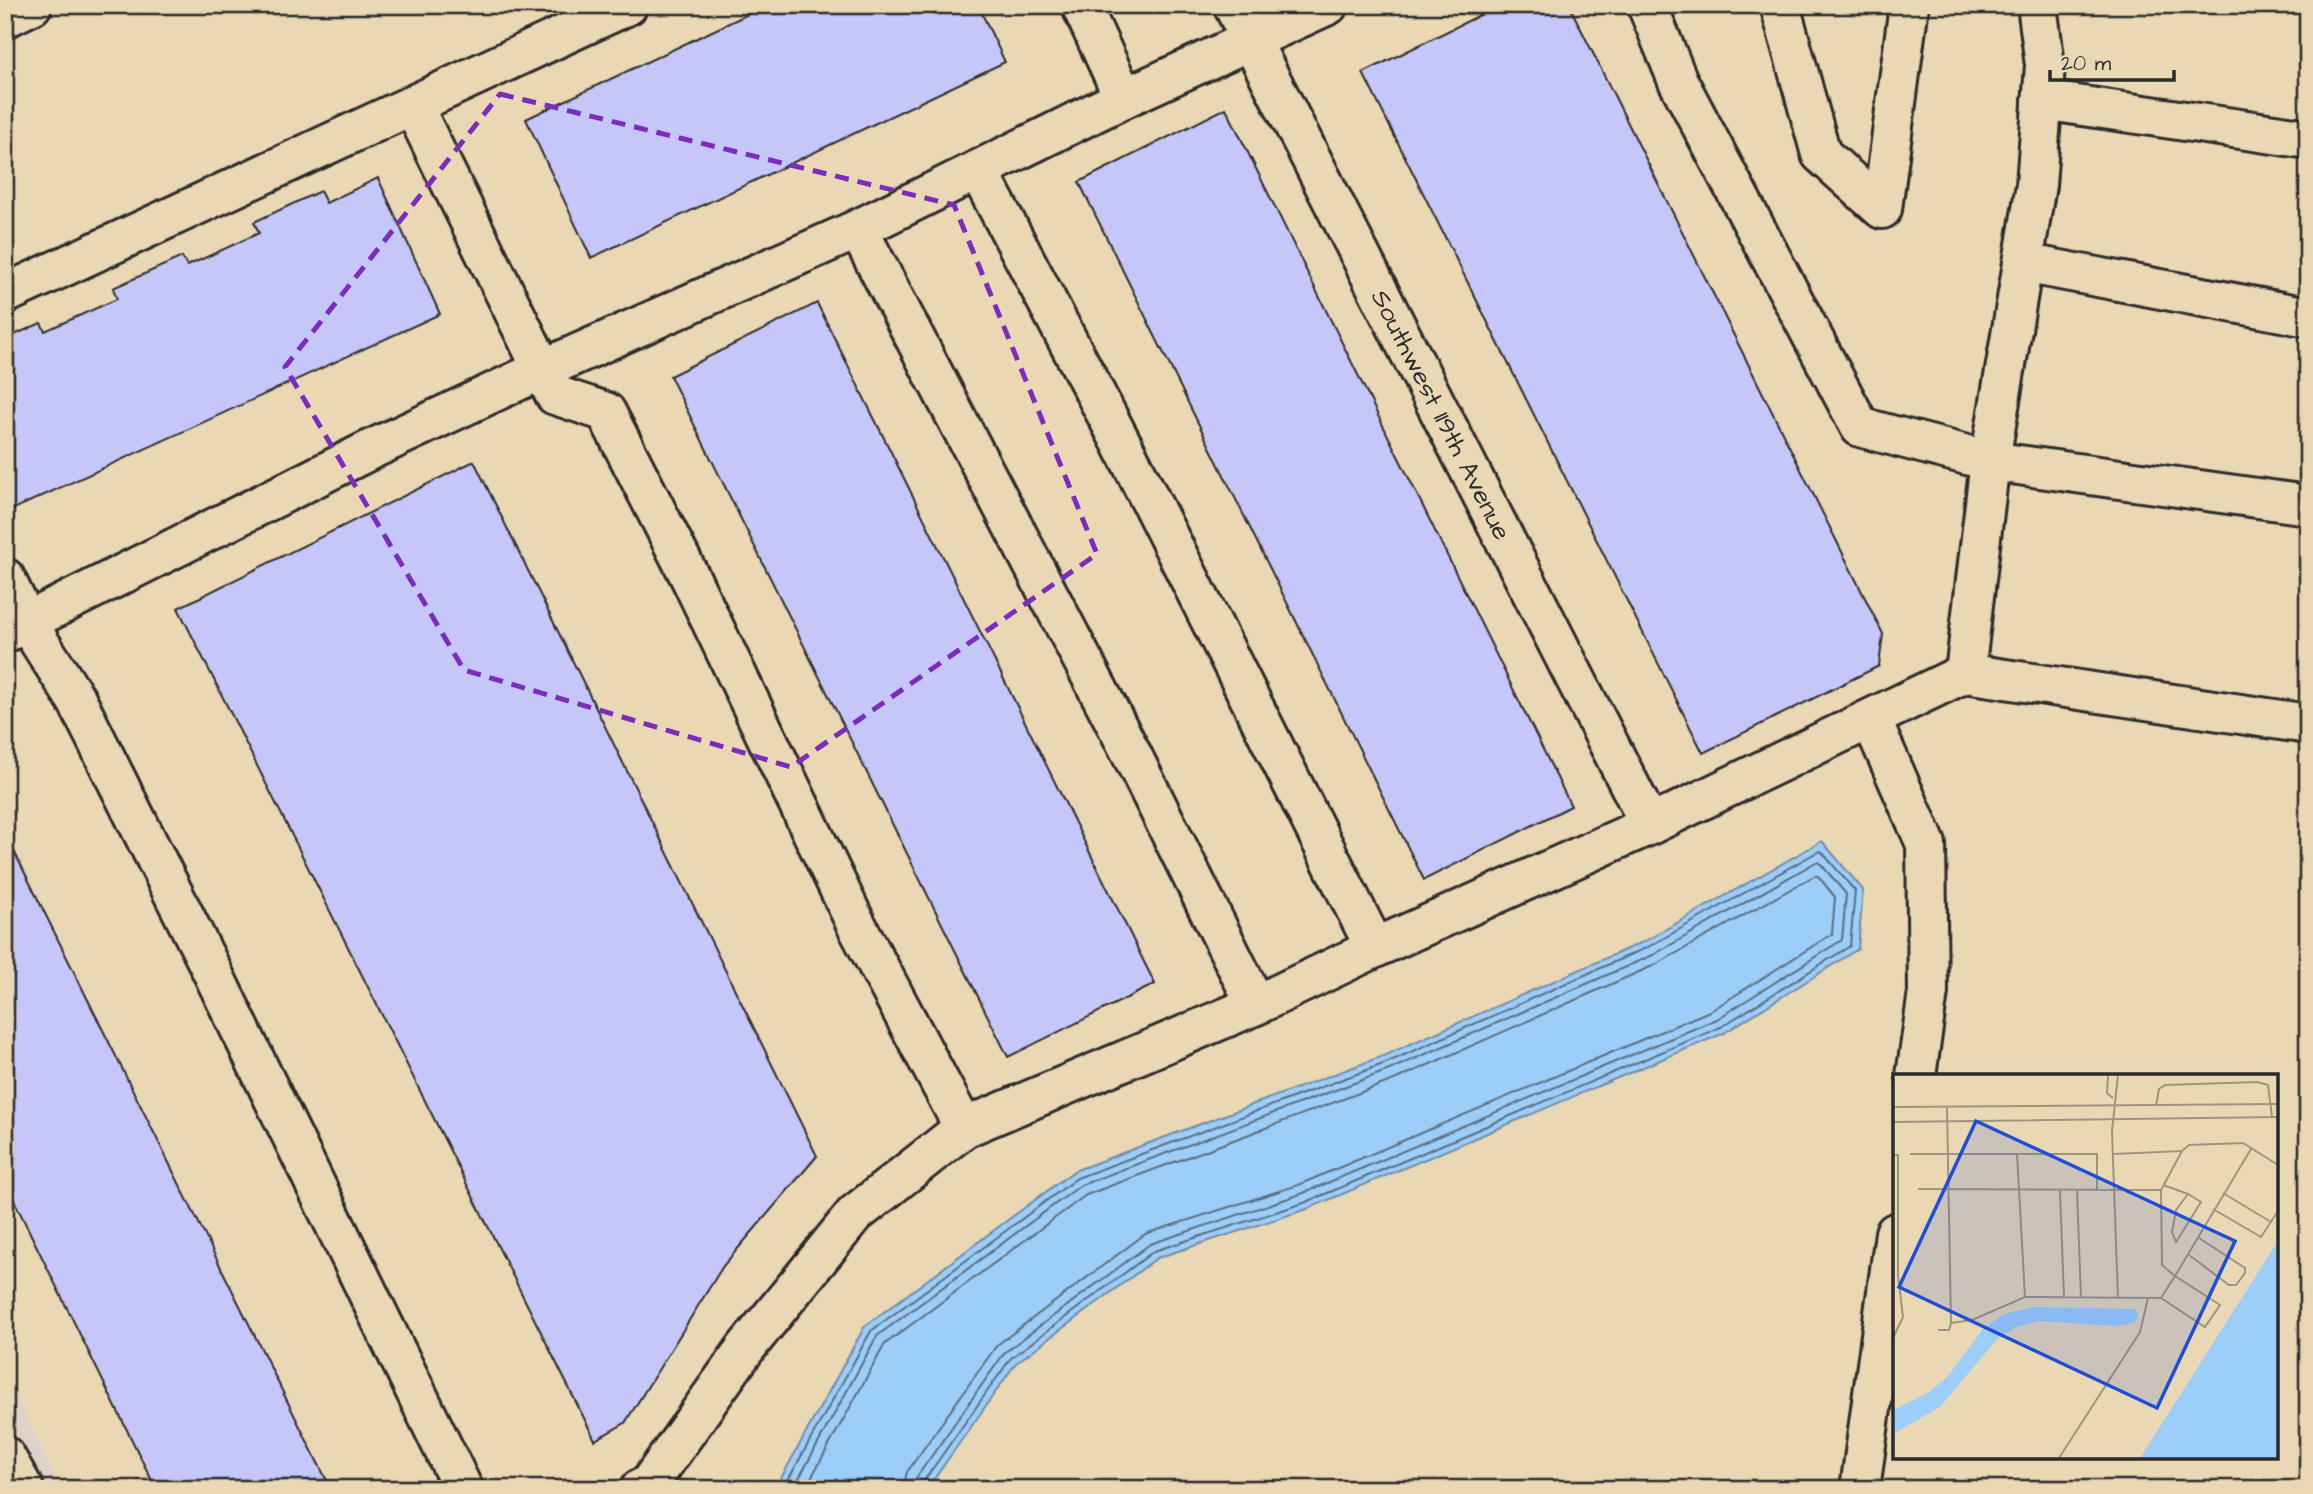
<svg xmlns="http://www.w3.org/2000/svg" width="2313" height="1494" viewBox="0 0 2313 1494" font-family="'Architects Daughter',sans-serif">
<style>
.built{fill:#dfd3c9}
.water{fill:#9dcdf9;stroke:#6f8ca7;stroke-width:2}
.lines{fill:none;stroke-linecap:round;stroke-linejoin:round}
.shore{stroke:#596c7d;stroke-width:2}
.building{fill:#c6c7f9;stroke:#2b2b2b;stroke-width:2}
.minor-casing{stroke:#2b2b2b;stroke-width:44}
.major-casing{stroke:#2b2b2b;stroke-width:44}
.minor{stroke:#ead8b5;stroke-width:38}
.major{stroke:#ead8b5;stroke-width:38}
.marked{fill:none;stroke:#7b2cbf;stroke-width:5;stroke-dasharray:14 9;stroke-linejoin:round}
.labels{text-anchor:middle;dominant-baseline:central;stroke-width:7;stroke-linejoin:round;paint-order:stroke}
.street-label{font-size:26px;fill:#2b2b2b;stroke:#ead8b5}
.inset-road{fill:none;stroke:#9e937e;stroke-width:2}
.view{fill:#1d4ed8;fill-opacity:0.15;stroke:#1d4ed8;stroke-width:3.5}
.inset-edge{fill:none;stroke:#2b2b2b;stroke-width:3.5}
</style>
<rect width="100%" height="100%" fill="#ead8b5"/>
<filter id="ink" filterUnits="userSpaceOnUse"><feTurbulence type="fractalNoise" baseFrequency=".0143" numOctaves="2"/><feDisplacementMap in="SourceGraphic" scale="14" xChannelSelector="R" yChannelSelector="G"/><feConvolveMatrix kernelMatrix="1 2 1 2 8 2 1 2 1" color-interpolation-filters="sRGB"/></filter>
<g filter="url(#ink)">
<path class="built" d="M5,1370L61,1489H5Z"/>
<path class="water" d="M1822,841L1863,890L1858,949L1724,1033L1307,1209L1157,1258L1016,1363L927,1489H775L865,1326L1074,1171L1383,1056L1645,941Z"/>
<g class="lines">
<g class="shore">
<path d="M783,1489L871,1331L1077,1178L1386,1063L1648,947L1819,851L1822,852L1855,891L1850,946L1721,1027L1304,1203L1154,1251L1011,1358L923,1482L922,1489"/>
<path d="M793,1489L877,1336L1081,1185L1389,1070L1653,955L1816,862L1820,863L1846,894L1842,940L1717,1019L1301,1194L1150,1244L1005,1352L916,1478L913,1489"/>
<path d="M805,1489L885,1344L1086,1195L1394,1080L1657,964L1814,876H1818L1835,897L1832,934L1712,1010L1298,1185L1145,1234L997,1345L907,1472L903,1489"/>
</g>
</g>
<g class="building">
<path d="M767,5H978L1005,62L591,258L526,119Z"/>
<path d="M1500,5H1569L1883,634L1879,666L1703,753L1363,73Z"/>
<path d="M1226,108L1571,806L1424,880L1079,182Z"/>
<path d="M378,178L440,314L5,513V339L41,323L45,331L117,299L113,288L182,257L187,266L259,233L254,222L320,191L326,203Z"/>
<path d="M817,303L1155,984L1008,1057L670,376Z"/>
<path d="M474,461L817,1156L723,1266L625,1423L595,1440L178,608Z"/>
<path d="M5,833L331,1489H156L5,1182Z"/>
</g>
<g class="lines">
<defs>
<g id="minor">
<path d="M1081,5L1124,98"/>
<path d="M1233,5L1650,825"/>
<path d="M1780,5L1821,154L1882,209L1909,5"/>
<path d="M2037,5L2045,65L2036,185L1990,461L2308,505"/>
<path d="M2042,100L2308,139"/>
<path d="M413,106L555,395L606,412L691,579L857,926L964,1128"/>
<path d="M978,170L1123,446L1375,948"/>
<path d="M858,229L1128,747L1256,1005"/>
<path d="M2023,263L2308,317"/>
<path d="M5,294L628,5"/>
<path d="M5,578L26,621L77,701L208,963L463,1489"/>
<path d="M5,633L370,450L541,370L858,229L1124,98L1328,5"/>
<path d="M1965,673L2308,724"/>
<path d="M1871,719L1926,844L1928,992L1916,1076"/>
<path d="M5,1456L24,1489"/>
<path d="M640,1489L649,1484L745,1349L855,1214L964,1128L1256,1005L1375,948L1650,825L1965,673L1990,461L1860,427L1678,81L1647,5"/>
<path d="M1860,1489L1895,1233"/>
</g>
<path id="major" d="M5,18L32,5"/>
</defs>
<use href="#minor" class="minor-casing"/>
<use href="#major" class="major-casing"/>
<use href="#minor" class="minor"/>
<use href="#major" class="major"/>
</g>
</g>
<path class="marked" d="M500,94L954,205L1097,554L791,767L464,670L285,367Z"/>
<g class="labels">
<g class="street-label">
<text transform="translate(1441 415) rotate(63)">Southwest 119th Avenue</text>
</g>
</g>
<g transform="translate(1893 1074)">
<rect width="385" height="385" fill="#ead8b5"/>
<path d="M385,167V384H247ZM142,233L243,235L245,243L241,249L222,252L147,247L126,252L105,264L47,333L0,360V336L36,318L55,302L90,255L111,240Z" fill="#9dcdf9"/>
<path class="inset-road" d="M215,1L214,19L220,24M225,1L219,57L225,225M263,32L266,15L272,11L364,8L375,11L379,43M0,33L385,30M0,48L385,43M289,77L296,71L350,69L385,91M17,80H204V116M124,80L132,223M0,81H5V202L10,243L0,264M270,111L295,120L308,128L283,168L279,158L283,136L295,120M25,115L268,116M167,117L171,224M184,117L188,224M330,119L378,148M320,135L368,163L385,137M296,181L336,211H343L352,199V194L306,164M268,224L312,253L327,231L282,202L358,75M58,249L79,246L132,223L268,224L282,202L269,191L268,116L289,77L220,80M45,256H56L58,249L54,34M166,384L247,258L255,224"/>
<path class="view" d="M83,47L342,167L264,334L6,213Z"/>
<rect width="385" height="385" class="inset-edge"/>
</g>
<rect width="2313" height="1494" fill="none" stroke="#ead8b5" stroke-width="28"/>
<rect x="14" y="14" width="2285" height="1466" fill="none" stroke="#2b2b2b" stroke-width="2.5" filter="url(#ink)"/>
<path d="M2050 70v10h124v-10" fill="none" stroke="#2b2b2b" stroke-width="3.5"/>
<text x="2061" y="70" font-size="21" fill="#2b2b2b" stroke="#ead8b5" stroke-width="5" paint-order="stroke">20 m</text>
</svg>
